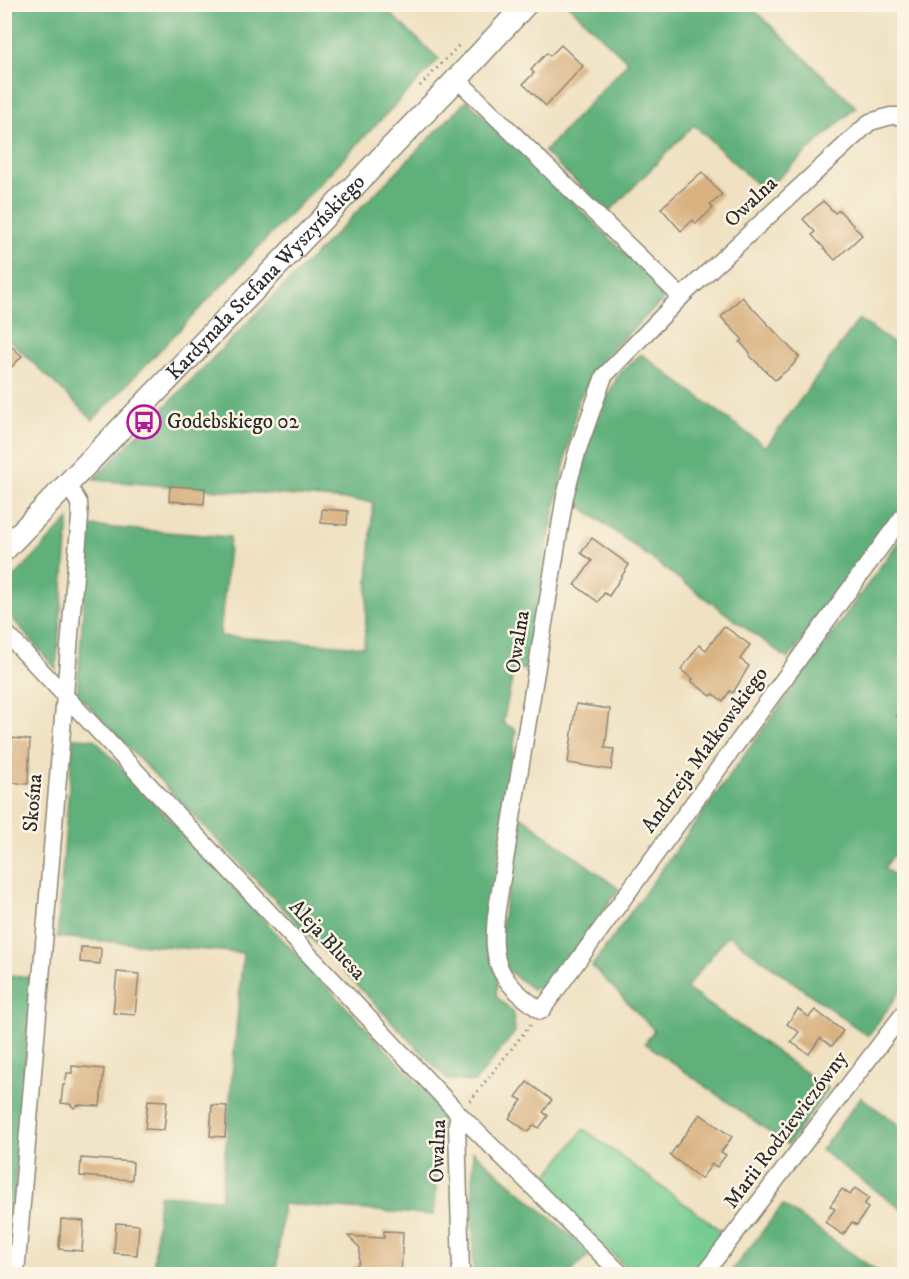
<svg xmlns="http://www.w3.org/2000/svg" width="909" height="1279" viewBox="0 0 909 1279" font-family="'IM FELL DW Pica',serif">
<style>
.green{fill:#75cc91;stroke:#507c5e;stroke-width:1.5}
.forest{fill:#60b07b;stroke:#466e53;stroke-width:1.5}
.building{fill:#d9b282}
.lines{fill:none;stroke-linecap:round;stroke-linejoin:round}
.street-casing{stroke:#8d8676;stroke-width:19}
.secondary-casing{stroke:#8d8676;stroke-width:25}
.path{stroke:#8d8676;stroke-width:3;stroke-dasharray:1.5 4.5;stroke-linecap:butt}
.street{stroke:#fff;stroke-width:16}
.secondary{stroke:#fff;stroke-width:22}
.labels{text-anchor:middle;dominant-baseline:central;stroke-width:5;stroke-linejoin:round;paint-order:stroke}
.street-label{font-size:21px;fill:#2b2b2b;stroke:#fcf5e5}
.poi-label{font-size:21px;fill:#2b2b2b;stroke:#fcf5e5;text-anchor:start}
</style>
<rect width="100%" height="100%" fill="#fcf5e5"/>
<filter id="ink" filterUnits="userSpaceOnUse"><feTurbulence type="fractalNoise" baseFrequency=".0167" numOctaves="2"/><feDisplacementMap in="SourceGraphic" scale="12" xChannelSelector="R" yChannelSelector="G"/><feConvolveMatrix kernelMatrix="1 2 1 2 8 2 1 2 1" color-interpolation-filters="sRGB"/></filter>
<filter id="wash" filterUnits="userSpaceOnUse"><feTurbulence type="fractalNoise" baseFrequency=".008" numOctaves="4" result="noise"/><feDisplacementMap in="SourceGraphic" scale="24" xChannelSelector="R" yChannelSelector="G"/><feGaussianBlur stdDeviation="1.35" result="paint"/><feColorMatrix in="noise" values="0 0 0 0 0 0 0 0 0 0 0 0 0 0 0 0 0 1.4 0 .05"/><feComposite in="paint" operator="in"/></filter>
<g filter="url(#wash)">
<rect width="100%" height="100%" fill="#efe1c1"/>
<path class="green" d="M584,1129L724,1233L693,1274H633L540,1185Z"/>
<g class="forest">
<path d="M5,4L381,5L439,59L93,420L6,337L5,338V261L11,254L4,248Z"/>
<path d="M568,5H749L856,107L764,191L694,125L609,212L544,152L628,62Z"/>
<path d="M467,100L668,295L602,359L578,401L545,556L530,670L514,669L503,723L516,730L498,863L484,939L498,978L496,996L513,1012L515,1032L475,1082L448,1080L77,694L89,526L230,537L220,636L364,647L373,502L93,480Z"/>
<path d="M859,319L904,351V502L788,659L573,501L596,420L618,375L641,354L766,447Z"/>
<path d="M69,519L56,669L5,610V587Z"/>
<path d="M904,534V842L884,868L904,882V986L868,1036L728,935L686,988L828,1089L788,1145L645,1043L654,1030L592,966Z"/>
<path d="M73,738L94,739L424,1090L442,1116L434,1215L283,1204L276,1274H153L159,1195L221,1199L243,953L57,937Z"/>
<path d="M522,817L619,889L550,985L532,989L506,969L495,957Z"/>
<path d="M5,976L32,977L8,1274H5Z"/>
<path d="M861,1097L904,1129V1211L821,1150Z"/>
<path d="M473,1151L591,1253L571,1272L574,1274H473Z"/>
<path d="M783,1205L881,1274H729Z"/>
</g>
<g id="blocks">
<g class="building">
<path d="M561,45L583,66L546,106L523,84L534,73L531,70L539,61L547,53L550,56Z"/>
<path d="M702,172L722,195L710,205L713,208L696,224L693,220L681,231L661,208Z"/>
<path d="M823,201L835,213L839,210L862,235L835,260L812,235L815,232L803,219Z"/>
<path d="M742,297L799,357L792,366L775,380L750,356V353L740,342L743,340L721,317Z"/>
<path d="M4,340L22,356L4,375Z"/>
<path d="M170,486L205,488L204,504L169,501Z"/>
<path d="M322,509L348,511L347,525L321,523Z"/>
<path d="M592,538L629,565L609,596L604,593L598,602L575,585L592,561L581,553Z"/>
<path d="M724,626L750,645L740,659L749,666L733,693L730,691L723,701L713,694L711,696L691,681L693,679L681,670L699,645L706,650Z"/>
<path d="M576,704L610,709L605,748L614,749L611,770L568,763Z"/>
<path d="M12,738L30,740L28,784L8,782L9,771H4V751H10Z"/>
<path d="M81,947L101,948L100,964L80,962Z"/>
<path d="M117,972L139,974L135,1015L113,1013Z"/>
<path d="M798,1009L809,1017L815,1010L843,1031L832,1046L820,1038L809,1054L791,1042L799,1032L787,1024Z"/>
<path d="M72,1066L104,1069L100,1106L78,1105L74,1108L70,1104L61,1103L63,1085H65L67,1073H72Z"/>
<path d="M527,1082L552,1100L543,1112L548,1116L539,1128L534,1125L528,1132L509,1118L522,1100L516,1097Z"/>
<path d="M148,1100L167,1101L164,1130L145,1129Z"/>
<path d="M212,1105L227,1106L225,1137L210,1136Z"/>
<path d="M700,1114L732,1137L721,1152L726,1155L717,1167L712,1164L701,1179L670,1155Z"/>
<path d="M81,1158L133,1162L132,1180L80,1176Z"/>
<path d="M855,1188L869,1198L864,1205L868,1208L857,1225L852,1222L843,1235L825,1222L835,1209L830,1206L842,1189L850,1195Z"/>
<path d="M61,1219L84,1221L82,1251L59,1249Z"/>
<path d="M116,1223L139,1225L137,1255L114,1253Z"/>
<path d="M384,1231L403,1232L401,1275L346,1274L359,1263L360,1248L348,1236L384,1238Z"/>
</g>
</g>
</g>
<g filter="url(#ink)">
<use href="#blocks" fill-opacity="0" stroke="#8d8676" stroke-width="1.5"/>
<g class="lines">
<defs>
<g id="street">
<path d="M457,79L681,297"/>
<path d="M904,116H891L870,122L681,297L604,376L578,449L565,496L497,909C490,963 497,979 541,1011L904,515"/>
<path d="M4,631L459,1114L621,1274"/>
<path d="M459,1114L457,1124L461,1274"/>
<path d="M16,1274L80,517L79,503L67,483"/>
<path d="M704,1274L904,1013"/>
</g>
<g id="secondary">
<path id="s1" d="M4,550L457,79L526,4"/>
</g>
</defs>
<use href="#street" class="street-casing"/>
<use href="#secondary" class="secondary-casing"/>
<g class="path">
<path d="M420,86L461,43"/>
<path d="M896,715L904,720"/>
<path d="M470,1101L531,1024"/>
</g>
<use href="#street" class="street"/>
<use href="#secondary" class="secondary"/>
</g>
</g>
<defs>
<symbol id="bus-ring" viewBox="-11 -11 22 22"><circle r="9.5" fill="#fcf5e5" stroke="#b5179e" stroke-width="1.5"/><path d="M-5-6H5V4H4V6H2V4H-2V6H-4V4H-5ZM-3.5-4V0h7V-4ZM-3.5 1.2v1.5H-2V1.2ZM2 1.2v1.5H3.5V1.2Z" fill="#b5179e"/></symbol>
</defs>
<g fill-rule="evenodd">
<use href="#bus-ring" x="125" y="403" width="38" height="38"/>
</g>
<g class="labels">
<g class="street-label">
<text transform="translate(751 202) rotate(-43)">Owalna</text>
<text stroke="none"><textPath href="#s1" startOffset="378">Kardynała Stefana Wyszyńskiego</textPath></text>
<text transform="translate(518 642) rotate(-81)">Owalna</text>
<text transform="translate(705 750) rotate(-54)">Andrzeja Małkowskiego</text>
<text transform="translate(33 803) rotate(-85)">Skośna</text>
<text transform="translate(327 940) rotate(47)">Aleja Bluesa</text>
<text transform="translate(786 1130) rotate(-53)">Marii Rodziewiczówny</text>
<text transform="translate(438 1151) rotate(-88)">Owalna</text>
</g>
<g class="poi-label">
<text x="167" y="422">Godebskiego 02</text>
</g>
</g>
<rect width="909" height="1279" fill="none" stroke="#fcf5e5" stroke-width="24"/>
</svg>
